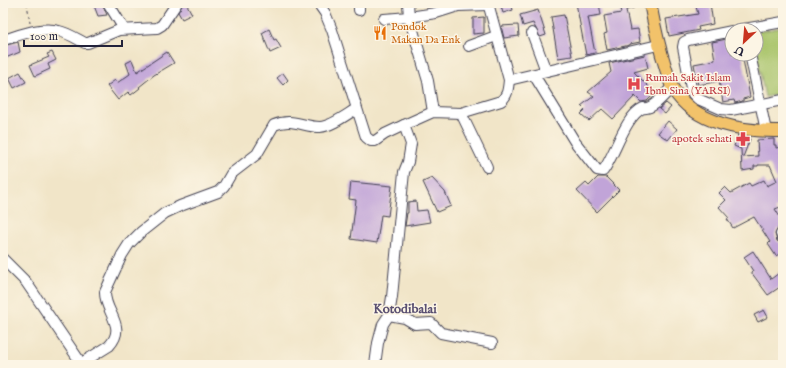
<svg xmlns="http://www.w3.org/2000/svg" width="786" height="368" viewBox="0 0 786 368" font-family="'IM FELL English',serif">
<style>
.green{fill:#a9c46b;stroke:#667353}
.building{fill:#c1a4d8}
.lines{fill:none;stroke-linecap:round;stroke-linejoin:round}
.minor-casing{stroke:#413f50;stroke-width:12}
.major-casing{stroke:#413f50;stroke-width:14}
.path{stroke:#413f50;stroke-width:1;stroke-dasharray:3 3;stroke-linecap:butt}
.minor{stroke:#fff;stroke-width:10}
.major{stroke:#f2c26a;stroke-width:12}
.labels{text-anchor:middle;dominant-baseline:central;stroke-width:3;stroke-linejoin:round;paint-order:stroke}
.food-label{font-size:11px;fill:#c56008;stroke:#fcf5e5;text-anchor:start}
.health-label{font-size:11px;fill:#be3a42;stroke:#fcf5e5;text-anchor:start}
.quarter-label{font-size:13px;font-weight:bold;fill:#5a5072;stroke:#fcf5e5}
</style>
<rect width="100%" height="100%" fill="#fcf5e5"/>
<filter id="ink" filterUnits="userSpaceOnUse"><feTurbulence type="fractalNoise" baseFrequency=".025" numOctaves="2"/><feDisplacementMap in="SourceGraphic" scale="8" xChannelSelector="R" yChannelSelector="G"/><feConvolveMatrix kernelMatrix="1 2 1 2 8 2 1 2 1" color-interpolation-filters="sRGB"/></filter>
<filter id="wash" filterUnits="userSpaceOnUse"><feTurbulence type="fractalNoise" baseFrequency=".012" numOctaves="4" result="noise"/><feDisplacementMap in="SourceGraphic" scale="16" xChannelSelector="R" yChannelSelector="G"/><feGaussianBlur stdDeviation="0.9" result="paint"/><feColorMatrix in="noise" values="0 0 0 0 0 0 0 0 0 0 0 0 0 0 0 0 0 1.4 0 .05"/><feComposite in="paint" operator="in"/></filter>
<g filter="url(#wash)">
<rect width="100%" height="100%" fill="#f1e5c8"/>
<path class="green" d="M783,27V94L765,97L756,52V32Z"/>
<g id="blocks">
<g class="building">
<path d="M93,3H102L107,15L98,16Z"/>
<path d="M186,3L192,14L182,19L178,12L183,4Z"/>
<path d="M500,3H511L513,10L503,13Z"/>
<path d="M576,3H586V6L599,3L601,15L588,17L595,53L586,55Z"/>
<path d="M619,3H633L634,8L626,10L630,30L638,29L640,42L630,44V45L607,50L604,34L607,33L604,16L621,13Z"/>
<path d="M695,3H710L713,24L698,27L699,30L669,36L666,19L698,14Z"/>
<path d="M538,10L546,35L540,37L533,23L523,26L520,15Z"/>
<path d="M564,15L572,56L558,58L551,17Z"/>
<path d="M484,17V33L473,34V18Z"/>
<path d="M518,25L519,36L504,38L501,26Z"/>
<path d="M269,29L274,40L276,39L281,48L270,53L262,33Z"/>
<path d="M732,38V54H742L750,97L743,99V101L735,103L734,100L723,102L719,81L698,85L694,64L715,60L712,42Z"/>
<path d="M18,42L20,52L3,59V46Z"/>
<path d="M52,52L56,60L48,64L50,69L35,76L30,65L49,57L47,54Z"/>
<path d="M167,52L174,63L154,75L139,87L140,88L131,95L128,92L118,100L107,86L115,80L117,83L130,74L126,63L132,60L137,72Z"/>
<path d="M645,55L648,68L634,72L655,93L647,101L641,102L635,96L613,119L602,109L589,121L581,114L585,110L581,106L594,96L588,92L611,72L609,63Z"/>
<path d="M20,72L26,82L14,88L9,78Z"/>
<path d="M283,73L288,80L283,85L277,78Z"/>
<path d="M666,103L671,107L665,114L659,109Z"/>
<path d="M668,121L677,129L668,140L658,133Z"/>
<path d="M738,135L750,139L743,157L758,156L757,140L774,139V145H776V148L783,147V206L775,209L783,222V228H778L775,234L777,241L783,244V260L779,254L776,256L768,244L770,242L754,217L733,228L727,219L729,218L719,207L726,200L719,193L725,187L731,193L749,183L751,186L764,180L767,186L777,181L770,165H758V166H754V169L742,171L741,149L734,146Z"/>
<path d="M598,177H606L619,190L597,212L577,191L586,183L589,186Z"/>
<path d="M432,178L445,192L451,206L437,212L423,182Z"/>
<path d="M351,182L392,186L388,216L381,215L377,243L351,239L356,200L349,199Z"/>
<path d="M416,201L417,211L427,210L430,222L405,226L407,213H408V202Z"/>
<path d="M753,251L771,279L783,270V285L768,295L751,272L753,271L744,257Z"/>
<path d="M764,310L768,317L758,322L754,315Z"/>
</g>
</g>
</g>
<g filter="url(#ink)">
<use href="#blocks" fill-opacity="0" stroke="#413f50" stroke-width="1"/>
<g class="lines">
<defs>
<g id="minor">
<path d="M108,3L124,29"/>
<path d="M318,3L325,13L332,30L366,137L371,141H375L385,134L404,125"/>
<path d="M359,3V10"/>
<path d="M408,3L409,17L428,81L433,112"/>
<path d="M384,19L409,17L436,13L458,6L488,5"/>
<path d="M738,30L783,22"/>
<path d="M732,31L688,40L684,42L683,47L691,88L693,94L698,99L721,109L731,110L783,100"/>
<path d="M532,33L546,71"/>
<path d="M3,40C20,35 41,26 59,31C68,33 77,39 85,43H88L119,30L157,28L162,25L177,3"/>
<path d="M469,46L496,36"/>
<path d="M750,54L766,131"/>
<path d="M534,75L575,142L597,170L603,171C615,155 625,116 643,108C653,110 665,94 672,87"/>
<path d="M509,80L658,45"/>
<path d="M461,113L487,167"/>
<path d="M781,234L783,238"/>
<path d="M3,259L26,282L77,357L80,365"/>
<path d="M389,315L405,318L415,324L431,323L441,333L492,343"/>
<path d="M80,364L109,346C128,326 104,312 105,292L122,255L129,244L141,232L165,213L180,206L218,192L224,186L231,174L257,154L274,125C292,117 303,127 320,127C332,126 346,115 356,109"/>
<path d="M375,365L378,343L383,324L389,315L392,297L404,172L408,162L411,144L404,125L433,112L461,113L501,101C508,95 508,89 509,80L488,3"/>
</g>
<path id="major" d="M650,3C654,25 659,47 666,69C668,75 670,83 673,89C695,125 745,132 783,131"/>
</defs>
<use href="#minor" class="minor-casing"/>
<use href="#major" class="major-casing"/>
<path class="path" d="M27,3L30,23"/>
<use href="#minor" class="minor"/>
<use href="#major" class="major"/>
</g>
</g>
<defs>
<symbol id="restaurant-bare" viewBox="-9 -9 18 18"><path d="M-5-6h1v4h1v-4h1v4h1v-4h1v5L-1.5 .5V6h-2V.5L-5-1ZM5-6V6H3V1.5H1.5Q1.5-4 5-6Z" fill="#e8710a" stroke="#fcf5e5" stroke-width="2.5" paint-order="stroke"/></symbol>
<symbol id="hospital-bare" viewBox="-9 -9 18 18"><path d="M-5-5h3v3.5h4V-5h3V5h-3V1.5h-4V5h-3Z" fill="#e0444e" stroke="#fcf5e5" stroke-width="2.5" paint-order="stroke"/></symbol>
<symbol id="pharmacy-bare" viewBox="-9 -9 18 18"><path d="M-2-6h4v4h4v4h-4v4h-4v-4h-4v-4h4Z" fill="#e0444e" stroke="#fcf5e5" stroke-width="2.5" paint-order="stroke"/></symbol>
</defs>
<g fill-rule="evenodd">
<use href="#restaurant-bare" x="370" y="23" width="20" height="20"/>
<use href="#hospital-bare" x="624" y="74" width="20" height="20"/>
<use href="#pharmacy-bare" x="733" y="129" width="20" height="20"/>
</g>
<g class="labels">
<g class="food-label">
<text x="391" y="27">Pondok<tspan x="391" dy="13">Makan Da Enk</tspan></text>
</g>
<g class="health-label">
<text x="645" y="78">Rumah Sakit Islam<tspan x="645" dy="13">Ibnu Sina (YARSI)</tspan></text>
<text x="732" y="139" text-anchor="end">apotek sehati</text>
</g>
<g class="quarter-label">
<text x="405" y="309">Kotodibalai</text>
</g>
</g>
<rect width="786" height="368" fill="none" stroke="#fcf5e5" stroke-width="16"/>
<g transform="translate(744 42) rotate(206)"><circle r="19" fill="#fcf5e5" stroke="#a5a1a1"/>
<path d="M0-3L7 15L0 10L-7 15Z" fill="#c8321e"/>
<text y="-6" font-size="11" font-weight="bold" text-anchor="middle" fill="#22223b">U</text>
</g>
<path d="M24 40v6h98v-6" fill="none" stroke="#22223b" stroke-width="2"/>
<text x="30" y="40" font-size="12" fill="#22223b" stroke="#fcf5e5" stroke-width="3" paint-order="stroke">100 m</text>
</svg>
